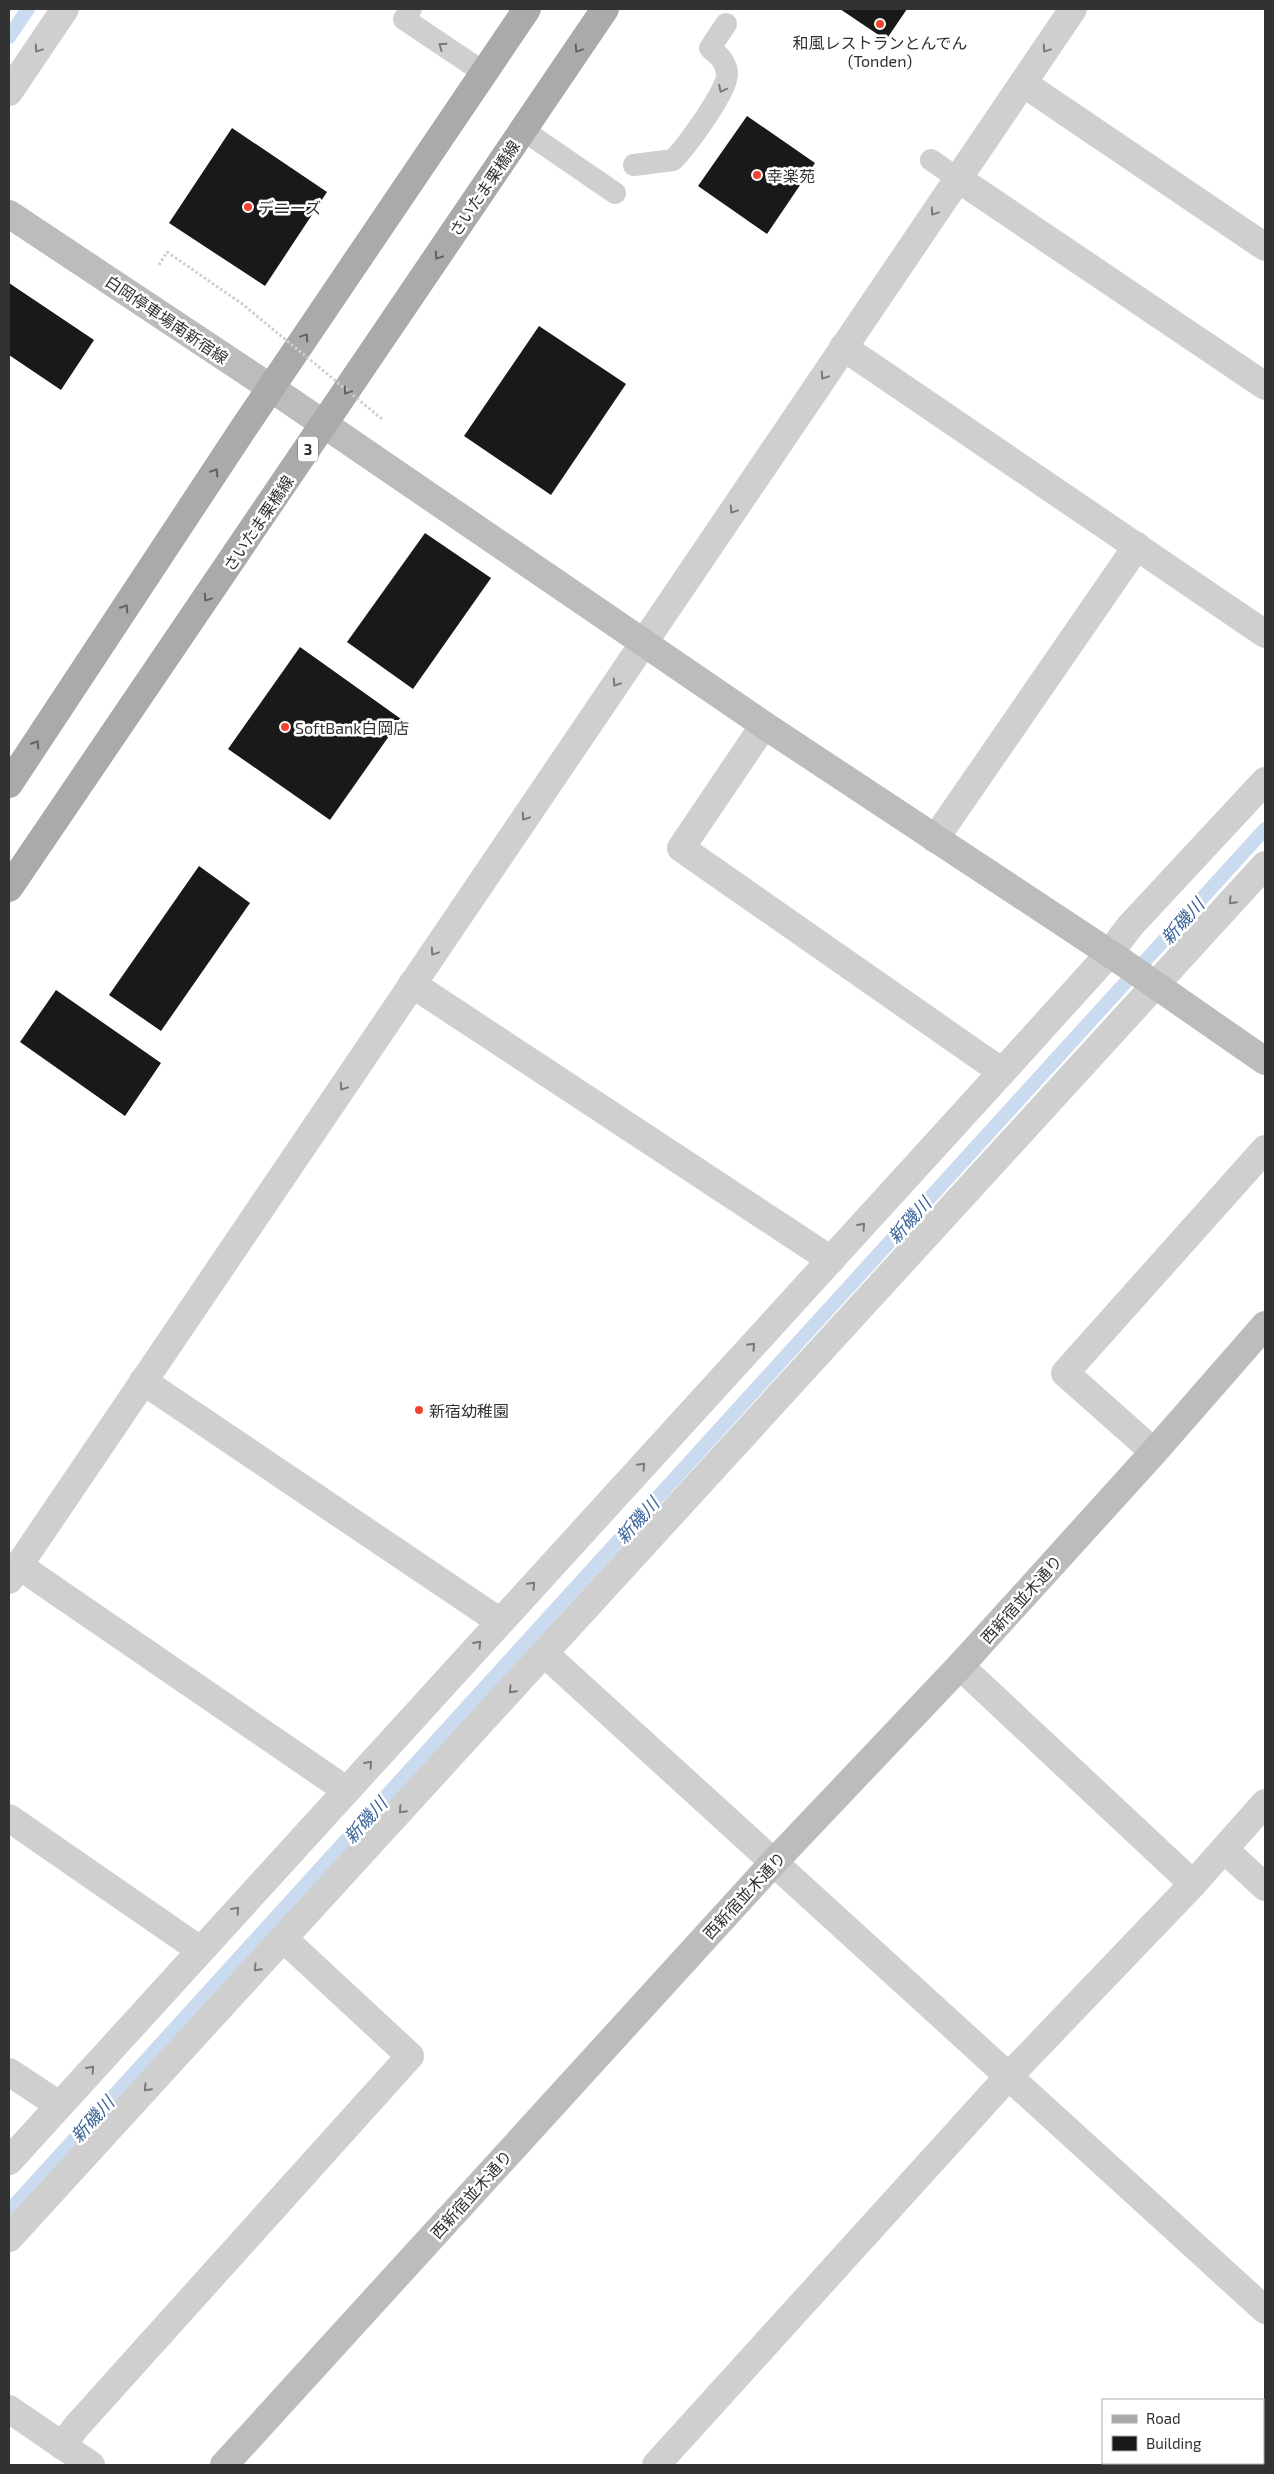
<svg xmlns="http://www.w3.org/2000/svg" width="1274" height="2474" viewBox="0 0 1274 2474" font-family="'Exo 2','Noto Sans JP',sans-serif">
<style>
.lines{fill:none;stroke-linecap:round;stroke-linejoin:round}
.stream{stroke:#cbdbef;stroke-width:14}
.building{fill:#191919}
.path{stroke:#cfcfcf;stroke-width:3;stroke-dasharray:2.5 2.5;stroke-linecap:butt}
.lane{stroke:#cfcfcf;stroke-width:22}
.street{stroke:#cfcfcf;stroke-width:28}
.secondary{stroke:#bcbcbc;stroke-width:28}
.primary{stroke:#aaa;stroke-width:28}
.path-bridge{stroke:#cfcfcf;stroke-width:3;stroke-dasharray:2.5 2.5;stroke-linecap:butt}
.oneway{stroke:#797979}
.oneway2{stroke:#626262}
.poi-dot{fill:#f0422c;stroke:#fff;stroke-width:2}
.labels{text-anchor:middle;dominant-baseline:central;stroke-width:5;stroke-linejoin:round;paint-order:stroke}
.shield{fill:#fff;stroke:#707070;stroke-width:1}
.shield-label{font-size:15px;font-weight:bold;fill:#323232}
.poi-label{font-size:16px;fill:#323232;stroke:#fff;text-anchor:start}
.street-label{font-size:16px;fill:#323232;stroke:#fff}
.water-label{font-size:18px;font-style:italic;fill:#39639a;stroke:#fff}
</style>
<rect width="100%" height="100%" fill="#fff"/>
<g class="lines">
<g class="stream">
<path d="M9,37L28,9"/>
<path d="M9,2211L1265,829"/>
</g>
</g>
<g class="building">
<path d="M840,9H907L886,40Z"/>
<path d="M747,116L815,163L767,234L698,186Z"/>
<path d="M232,128L327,192L265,286L169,223Z"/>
<path d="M9,283L94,340L61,390L9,355Z"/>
<path d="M539,326L626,384L551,495L464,436Z"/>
<path d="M425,533L491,578L413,689L347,642Z"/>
<path d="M300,647L401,719L330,820L228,749Z"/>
<path d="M199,866L250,903L161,1031L109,995Z"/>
<path d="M56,990L161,1063L125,1116L20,1042Z"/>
</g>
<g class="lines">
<path class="path" d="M159,265L167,252L241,303"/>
<g class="lane">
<path d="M411,9L404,19L483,72"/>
<path d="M523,130L615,193"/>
<path d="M931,160L957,178"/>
<path d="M634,165L673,160C685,148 730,88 727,73C726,61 718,55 710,48L726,24"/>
</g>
<g class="street">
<path d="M1023,83L1265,247"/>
<path d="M9,92L65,9"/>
<path d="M957,178L1265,386"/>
<path d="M843,347L1265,634"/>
<path d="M764,725L681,848L1002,1072"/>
<path d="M935,839L1137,546"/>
<path d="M412,984L831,1260"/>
<path d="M143,1381L499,1621"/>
<path d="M1154,1452L1065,1373L1265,1149"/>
<path d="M18,1565L346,1790"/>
<path d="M9,1580L1073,9"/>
<path d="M545,1654L1265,2310"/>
<path d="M960,1666L1193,1884"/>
<path d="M9,1818L200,1950"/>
<path d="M1225,1850L1265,1887"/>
<path d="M9,2072L59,2105"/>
<path d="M9,2161L1002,1072L1109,954L1130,926L1265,781"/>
<path d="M9,2238L1265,865"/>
<path d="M9,2409L91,2465"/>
<path d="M62,2446L76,2427L410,2056L284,1939"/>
<path d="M656,2465L1008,2077L1193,1884L1265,1803"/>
</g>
<g class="secondary">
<path d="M9,214L271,388L764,725L1118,959L1265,1061"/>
<path d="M224,2465L774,1862L960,1666L1154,1452L1265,1325"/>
</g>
<g class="primary">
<path d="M9,784L243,429L527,9"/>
<path d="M9,888L605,9"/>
</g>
<path class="path-bridge" d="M241,303L382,419"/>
</g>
<defs><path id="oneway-chevron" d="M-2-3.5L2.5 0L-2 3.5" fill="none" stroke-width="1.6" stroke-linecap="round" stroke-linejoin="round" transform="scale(1.25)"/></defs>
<g class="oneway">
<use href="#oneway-chevron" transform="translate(442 46) rotate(-145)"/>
<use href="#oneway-chevron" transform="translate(38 49) rotate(124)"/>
<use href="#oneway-chevron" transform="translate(1046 49) rotate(124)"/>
<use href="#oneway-chevron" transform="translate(722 89) rotate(116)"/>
<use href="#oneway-chevron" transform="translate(934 212) rotate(124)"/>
<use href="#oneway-chevron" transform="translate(824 376) rotate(124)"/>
<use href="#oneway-chevron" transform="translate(733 510) rotate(124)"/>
<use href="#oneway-chevron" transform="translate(616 683) rotate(124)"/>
<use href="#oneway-chevron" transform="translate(525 817) rotate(124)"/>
<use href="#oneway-chevron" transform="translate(1232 901) rotate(133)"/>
<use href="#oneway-chevron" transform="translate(434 952) rotate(124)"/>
<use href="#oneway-chevron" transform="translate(343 1087) rotate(124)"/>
<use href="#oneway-chevron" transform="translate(862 1226) rotate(-48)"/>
<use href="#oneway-chevron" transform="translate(752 1346) rotate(-47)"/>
<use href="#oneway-chevron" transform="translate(642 1466) rotate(-47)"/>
<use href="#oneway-chevron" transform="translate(532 1585) rotate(-47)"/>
<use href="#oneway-chevron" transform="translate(478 1644) rotate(-48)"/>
<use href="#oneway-chevron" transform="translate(512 1690) rotate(133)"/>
<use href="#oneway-chevron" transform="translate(369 1764) rotate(-48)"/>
<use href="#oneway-chevron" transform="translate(402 1810) rotate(133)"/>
<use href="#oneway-chevron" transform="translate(236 1910) rotate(-48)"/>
<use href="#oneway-chevron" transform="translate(257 1968) rotate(133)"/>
<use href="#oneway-chevron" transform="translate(91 2069) rotate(-48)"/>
<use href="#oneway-chevron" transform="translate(147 2088) rotate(133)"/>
</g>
<g class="oneway2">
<use href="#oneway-chevron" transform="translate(578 49) rotate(124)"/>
<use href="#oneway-chevron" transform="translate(438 256) rotate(124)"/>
<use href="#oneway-chevron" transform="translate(305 337) rotate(-56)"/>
<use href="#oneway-chevron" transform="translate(347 391) rotate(124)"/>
<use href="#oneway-chevron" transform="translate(215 472) rotate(-57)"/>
<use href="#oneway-chevron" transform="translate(207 598) rotate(124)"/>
<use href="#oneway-chevron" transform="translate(125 608) rotate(-57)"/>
<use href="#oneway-chevron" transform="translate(36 744) rotate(-57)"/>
</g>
<g class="poi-dot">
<circle cx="880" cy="24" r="5"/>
<circle cx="757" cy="175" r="5"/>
<circle cx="248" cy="207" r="5"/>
<circle cx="285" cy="727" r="5"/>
<circle cx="419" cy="1410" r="5"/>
</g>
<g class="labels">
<rect class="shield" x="298" y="436.5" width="20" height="25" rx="4"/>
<g class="shield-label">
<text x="308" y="449">3</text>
</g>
<g class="poi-label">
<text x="880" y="42" text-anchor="middle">和風レストランとんでん<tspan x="880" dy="18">(Tonden)</tspan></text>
<text x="767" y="175">幸楽苑</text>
<text x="258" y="207">デニーズ</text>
<text x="295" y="727">SoftBank白岡店</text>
<text x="429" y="1410">新宿幼稚園</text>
</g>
<g class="street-label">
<text transform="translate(484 188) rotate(-56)">さいたま栗橋線</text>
<text transform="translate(167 319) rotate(34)">白岡停車場南新宿線</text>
<text transform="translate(258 523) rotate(-56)">さいたま栗橋線</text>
<text transform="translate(1021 1599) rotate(-48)">西新宿並木通り</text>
<text transform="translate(744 1895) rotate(-47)">西新宿並木通り</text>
<text transform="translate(471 2194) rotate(-48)">西新宿並木通り</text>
</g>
<g class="water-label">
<text transform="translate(1182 921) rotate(-48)">新磯川</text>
<text transform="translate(909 1220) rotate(-48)">新磯川</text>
<text transform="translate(637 1520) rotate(-48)">新磯川</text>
<text transform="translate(365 1820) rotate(-48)">新磯川</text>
<text transform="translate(92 2119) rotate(-48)">新磯川</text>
</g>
</g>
<rect width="1274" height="2474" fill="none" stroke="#323232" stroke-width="20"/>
<rect x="1102" y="2399" width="162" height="65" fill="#ffffff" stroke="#adadad"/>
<rect x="1112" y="2415" width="25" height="8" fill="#aaaaaa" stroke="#adadad"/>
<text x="1146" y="2424" font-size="15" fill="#323232">Road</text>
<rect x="1112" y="2436" width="25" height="15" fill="#191919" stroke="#adadad"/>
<text x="1146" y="2449" font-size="15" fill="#323232">Building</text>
</svg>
